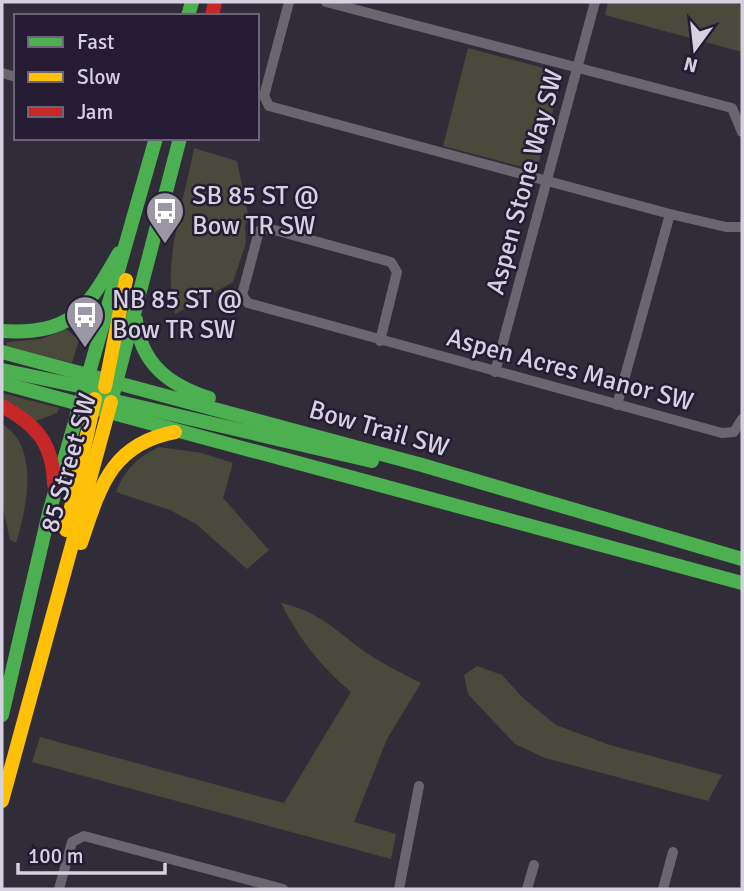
<svg xmlns="http://www.w3.org/2000/svg" width="744" height="891" viewBox="0 0 744 891" font-family="Signika,sans-serif">
<style>
.green{fill:#494a3b}
.lines{fill:none;stroke-linecap:round;stroke-linejoin:round}
.street{stroke:#6a6670;stroke-width:10}
.fast{stroke:#4caf50;stroke-width:14}
.slow{stroke:#ffc107;stroke-width:14}
.jam{stroke:#c62828;stroke-width:14}
.labels{text-anchor:middle;dominant-baseline:central;stroke-width:5;stroke-linejoin:round;paint-order:stroke}
.street-label{font-size:26px;fill:#d6d1e0;stroke:#251c34}
.poi-label{font-size:26px;fill:#d6d1e0;stroke:#251c34;text-anchor:start}
</style>
<rect width="100%" height="100%" fill="#302c38"/>
<g class="green">
<path d="M608,2H742V52L605,15Z"/>
<path d="M468,48L551,70L560,85L539,162L526,168L443,146Z"/>
<path d="M194,148L237,161L249,219L245,224L246,243L233,282L175,314C161,263 185,199 194,148Z"/>
<path d="M66,329L79,340L72,363L6,346L7,342L41,339Z"/>
<path d="M2,393L59,408L57,413L36,421L2,401Z"/>
<path d="M2,424C40,446 27,508 16,543L10,540L2,504Z"/>
<path d="M159,447L202,453L233,463L223,498L269,550L247,569L196,524L170,510L116,492C125,470 137,457 159,447Z"/>
<path d="M281,603C324,612 342,638 376,659C391,668 406,675 421,683L387,739L354,822L396,834L391,859L32,762L40,737L284,803L351,692C321,667 299,639 281,603Z"/>
<path d="M477,666L502,675L523,698L556,725L610,745L722,775L708,801L545,758L515,744L468,694L464,675Z"/>
</g>
<g class="lines">
<g class="street">
<path d="M289,2L264,96L269,106L670,214L726,227H742"/>
<path d="M326,2L732,108L742,132"/>
<path d="M2,73L16,77"/>
<path d="M380,341L397,272L391,262L267,228L259,231L242,295L248,303L722,433L734,432L742,419"/>
<path d="M495,372L595,2"/>
<path d="M617,405L670,214"/>
<path d="M59,889L72,842L84,836L283,889"/>
<path d="M399,889L419,786"/>
<path d="M527,889L534,865"/>
<path d="M663,889L673,852"/>
</g>
<g class="fast">
<path d="M188,16L192,2"/>
<path d="M136,320C141,364 169,385 209,398"/>
<path d="M2,331C73,335 86,310 119,253"/>
<path d="M2,352L422,465L742,559"/>
<path d="M2,370L93,389"/>
<path d="M2,383L742,583"/>
<path d="M111,402L180,138"/>
<path d="M82,404L93,397L102,398L372,461"/>
<path d="M2,715L49,513L156,138"/>
</g>
<g class="slow">
<path d="M105,387L126,280"/>
<path d="M66,530L95,399"/>
<path d="M81,543C100,487 111,444 175,432"/>
<path d="M2,801L111,402"/>
</g>
<g class="jam">
<path d="M212,16L215,2"/>
<path d="M2,406C37,425 53,444 54,484"/>
</g>
</g>
<defs>
<symbol id="bus-pin" viewBox="-11 -11 22 30"><path d="M0 17L-7.5 6A9.5 9.5 0 1 1 7.5 6Z" fill="#9c97a5" stroke="#251c34"/><path d="M-5-6H5V4H4V6H2V4H-2V6H-4V4H-5ZM-3.5-4V0h7V-4ZM-3.5 1.2v1.5H-2V1.2ZM2 1.2v1.5H3.5V1.2Z" fill="#fff"/></symbol>
</defs>
<g fill-rule="evenodd">
<use href="#bus-pin" x="143" y="189" width="44" height="60"/>
<use href="#bus-pin" x="63" y="293" width="44" height="60"/>
</g>
<g class="labels">
<g class="street-label">
<text transform="translate(525 182) rotate(-75)">Aspen Stone Way SW</text>
<text transform="translate(570 370) rotate(15)">Aspen Acres Manor SW</text>
<text transform="translate(379 429) rotate(16)">Bow Trail SW</text>
<text transform="translate(69 463) rotate(-74)">85 Street SW</text>
</g>
<g class="poi-label">
<text x="192" y="196">SB 85 ST @<tspan x="192" dy="30">Bow TR SW</tspan></text>
<text x="112" y="300">NB 85 ST @<tspan x="112" dy="30">Bow TR SW</tspan></text>
</g>
</g>
<rect width="744" height="891" fill="none" stroke="#d6d1e0" stroke-width="7"/>
<rect x="14" y="14" width="245" height="126" fill="#251c34" stroke="#6c6479" stroke-width="2"/>
<rect x="28" y="37" width="35" height="10" fill="#4caf50" stroke="#6c6479" stroke-width="2"/>
<text x="77" y="49" font-size="21" fill="#d6d1e0">Fast</text>
<rect x="28" y="72" width="35" height="10" fill="#ffc107" stroke="#6c6479" stroke-width="2"/>
<text x="77" y="84" font-size="21" fill="#d6d1e0">Slow</text>
<rect x="28" y="107" width="35" height="10" fill="#c62828" stroke="#6c6479" stroke-width="2"/>
<text x="77" y="119" font-size="21" fill="#d6d1e0">Jam</text>
<g transform="translate(695 49) rotate(195)" stroke="#251c34" stroke-width="5" paint-order="stroke">
<path d="M0-5L12 26L0 18L-12 26Z" fill="#d6d1e0"/>
<text y="-10" font-size="19" font-weight="bold" text-anchor="middle" fill="#d6d1e0">N</text>
</g>
<path d="M18 863v10h147v-10" fill="none" stroke="#d6d1e0" stroke-width="3.5"/>
<text x="28" y="863" font-size="21" fill="#d6d1e0" stroke="#251c34" stroke-width="5" paint-order="stroke">100 m</text>
</svg>
